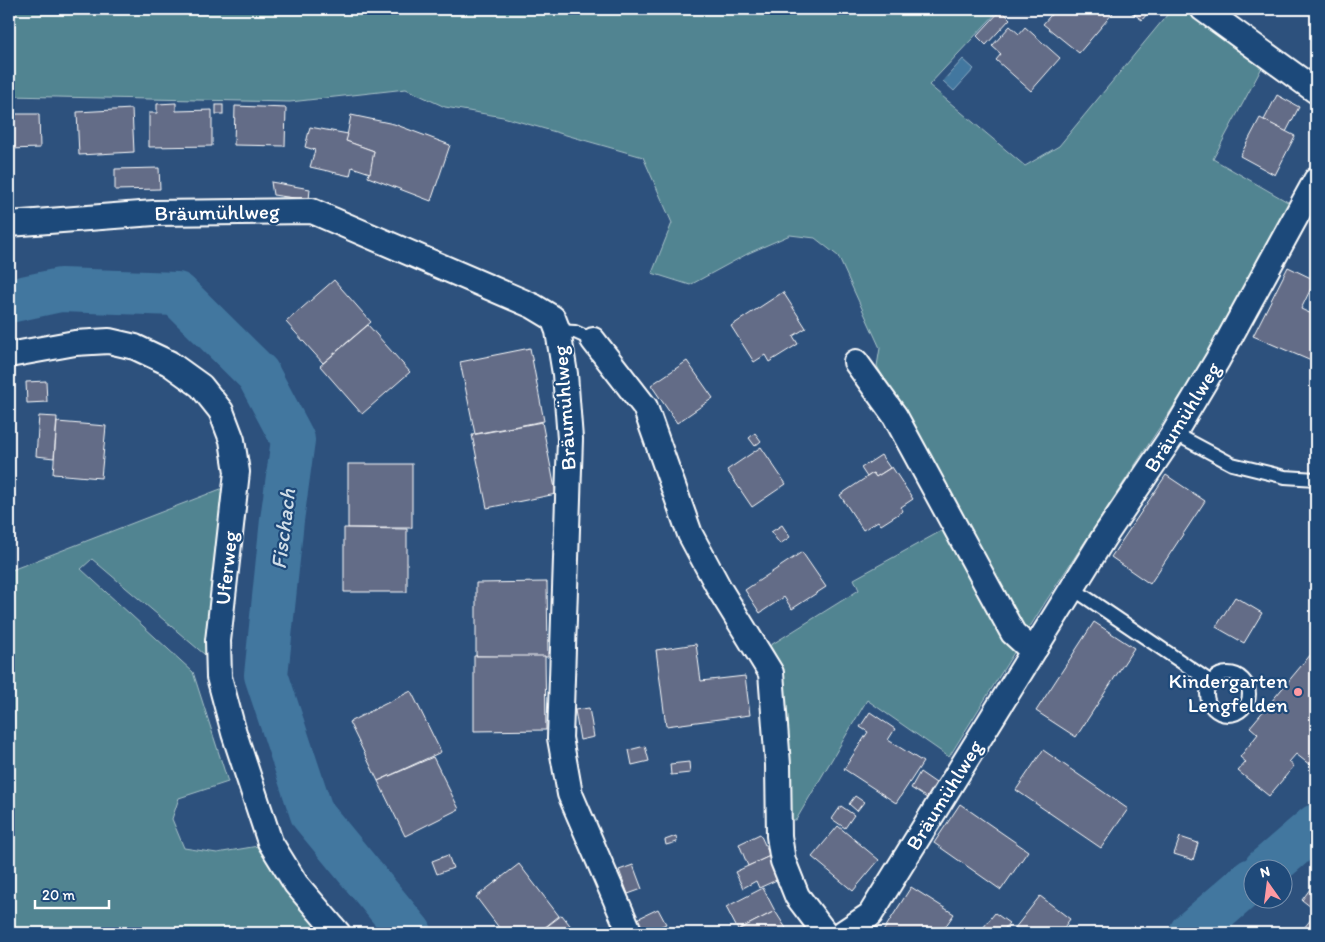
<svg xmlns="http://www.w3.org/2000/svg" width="1325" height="942" viewBox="0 0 1325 942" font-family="Itim,sans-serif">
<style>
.green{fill:#518491;stroke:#a8c2c8}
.water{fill:#42779f;stroke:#8eadc5}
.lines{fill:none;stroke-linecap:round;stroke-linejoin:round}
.river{stroke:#42779f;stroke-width:44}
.building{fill:#646c87;stroke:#fff}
.lane-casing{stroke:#fff;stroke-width:16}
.street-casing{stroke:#fff;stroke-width:28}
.lane{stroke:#1f4a7a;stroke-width:12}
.street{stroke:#1f4a7a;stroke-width:24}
.poi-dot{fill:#ff9aa2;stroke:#1f4a7a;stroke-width:2}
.labels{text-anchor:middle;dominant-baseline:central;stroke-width:4.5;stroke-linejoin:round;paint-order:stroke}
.street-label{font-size:21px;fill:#fff;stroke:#1f4a7a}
.poi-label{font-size:21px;fill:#fff;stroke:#1f4a7a;text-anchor:end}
.water-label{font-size:22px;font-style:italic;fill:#d0dde7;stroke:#1f4a7a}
</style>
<rect width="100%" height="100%" fill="#2d517d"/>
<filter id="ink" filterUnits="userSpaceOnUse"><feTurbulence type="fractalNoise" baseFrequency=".02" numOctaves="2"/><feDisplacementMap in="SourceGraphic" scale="10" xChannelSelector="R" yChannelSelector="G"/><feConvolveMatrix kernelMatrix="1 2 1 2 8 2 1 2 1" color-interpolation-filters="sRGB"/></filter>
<g filter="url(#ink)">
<g class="green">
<path d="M16,9H1000L929,85L1025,166L1059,146L1172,9H1189L1266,60L1213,159L1293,205L1230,320L1046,601L949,757L867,700L796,820L788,819L784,790L786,701L766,648L859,590L854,579L963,519L877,366L880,348L838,256L815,238L790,235L749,253L690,285L652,273L672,223L643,157L503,117L445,107L406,89L290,102L9,96V17Z"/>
<path d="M231,485L211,660L92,559L81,569L193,672L228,782L179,798L172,819L184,848L217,853L258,846L303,909L326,933H9V571Z"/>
</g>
<path class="water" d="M963,59L974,69L954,91L943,81Z"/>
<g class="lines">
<g class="river">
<path d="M9,301L60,290L177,294L258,374L293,440L282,520L266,675L312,814L410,933"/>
<path d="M1265,870L1316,826"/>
<path d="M1191,933L1252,880"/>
</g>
</g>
<g class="building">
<path d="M1056,9H1108L1113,13L1079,53L1043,24Z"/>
<path d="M1133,9H1151L1142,20L1131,12Z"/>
<path d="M1001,10L1010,19L986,45L977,36Z"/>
<path d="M1010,26L1019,34L1025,27L1060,58L1031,91L996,60L1001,54L992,46Z"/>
<path d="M1277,95L1299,107L1286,132L1264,120Z"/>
<path d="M176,103V111L212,110V146L149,147V113H157V104Z"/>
<rect x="216" y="105" width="7" height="9"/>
<path d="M235,106L286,108L285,146L234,145Z"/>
<path d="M132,109L134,152L79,155L77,112Z"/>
<path d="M9,114H39L40,148L9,149Z"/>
<path d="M351,115L394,124L450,145L431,201L368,177L374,151L346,141Z"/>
<path d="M1260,118L1295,136L1275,175L1240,156Z"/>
<path d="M310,127L348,134L346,141L374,151L370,173L352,167L350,176L310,167L315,150L305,147Z"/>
<path d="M159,168L160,189L115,190V169Z"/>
<path d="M271,182L310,189L309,200L273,195Z"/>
<path d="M1288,267L1315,280L1301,309L1316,316V363L1253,336Z"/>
<path d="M334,280L371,322L323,363L286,322Z"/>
<path d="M783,292L806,328L793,336L798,344L769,362L765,355L754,362L731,326Z"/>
<path d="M368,325L410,372L362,414L320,366Z"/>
<path d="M530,348L544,421L475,434L460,362Z"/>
<path d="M687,361L713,398L677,423L651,385Z"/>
<path d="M46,381L47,402L27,403L26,382Z"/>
<path d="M39,416L57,417L54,458L36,456Z"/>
<path d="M57,422L106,426L101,478L53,474Z"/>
<path d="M542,422L556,494L487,508L472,435Z"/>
<path d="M755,433L761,441L755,446L749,438Z"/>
<path d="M761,447L786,484L752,507L727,470Z"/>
<path d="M881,455L890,468L876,477L873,473L867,477L861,468Z"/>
<rect x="348" y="464" width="64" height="64"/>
<path d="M892,467L913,499L901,507L903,511L881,525L878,521L863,530L840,495L873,473L876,477Z"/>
<path d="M1166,475L1205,501L1150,584L1111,557Z"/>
<path d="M782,525L790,537L780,544L771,532Z"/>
<path d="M344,528L407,529V592H344Z"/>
<path d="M802,552L826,587L792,609L784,597L760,613L745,590Z"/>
<path d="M547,582L548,657L476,656V583Z"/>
<path d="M1235,597L1262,613L1244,643L1216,627Z"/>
<path d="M1094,622L1134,648L1076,737L1036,711Z"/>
<path d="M696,644L701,681L745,676L750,715L666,726L656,650Z"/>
<path d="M1312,653L1316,657V757L1310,765L1296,754L1289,762L1294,766L1269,796L1238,771L1246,762L1240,757L1258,734L1250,727Z"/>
<path d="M474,656H545L546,730L474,731Z"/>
<path d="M411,691L441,752L378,781L349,722Z"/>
<path d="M589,708L594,737L580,740L575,710Z"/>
<path d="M870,712L895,729L888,740L923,762L896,803L844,769L868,732L860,727Z"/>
<path d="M645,746L649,761L632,765L629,750Z"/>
<path d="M1043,750L1128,809L1101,848L1016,790Z"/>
<path d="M433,757L459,809L405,836L378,781Z"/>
<path d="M689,762L690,773L671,775L670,764Z"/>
<path d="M920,772L936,783L927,798L911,788Z"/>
<path d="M855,796L864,802L857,811L849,804Z"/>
<path d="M960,804L1028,851L1001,890L934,843Z"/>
<path d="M841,806L854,815L845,828L832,819Z"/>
<path d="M838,826L879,860L853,891L812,857Z"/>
<path d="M760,834L770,856L748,866L739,844Z"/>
<path d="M676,836L677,842L666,845L665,840Z"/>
<path d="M1180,837L1198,843L1193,860L1174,854Z"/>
<path d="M448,855L453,868L437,874L432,861Z"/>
<path d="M770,856L781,878L759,888L756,881L743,888L735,872Z"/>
<path d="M519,864L559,916L538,933H503L476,897Z"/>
<path d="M633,865L642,889L628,894L619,870Z"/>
<path d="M1316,881V911L1302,900Z"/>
<path d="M911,887L954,914L941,933H882Z"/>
<path d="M763,888L775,911L738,930L726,907Z"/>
<path d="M1040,896L1070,919L1060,933H1011Z"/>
<path d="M658,909L666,924L647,933H642L635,920Z"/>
<path d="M775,911L789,933H739L738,930Z"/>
<path d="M995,913L1009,923L1001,933H979Z"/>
<path d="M1316,913V933H1300Z"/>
<path d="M562,915L576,933H538Z"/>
</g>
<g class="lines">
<defs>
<g id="lane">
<path d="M558,331L575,332L593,340"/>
<path d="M1174,433L1232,464L1285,477L1316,479"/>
<path d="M1072,588L1211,682"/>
<circle cx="1228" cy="694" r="21"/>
</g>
<g id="street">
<path d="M1203,9L1316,91"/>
<path d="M9,224L154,213L312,211L533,306L553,318L558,331L565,374L570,439L560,738L570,794L630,933"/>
<path d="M593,340L645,407L690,534L720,590L771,673L778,765L779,836L783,861L797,896L825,933"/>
<path d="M9,355L75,343L109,341L135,347L169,363L201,386L221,411L232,440L237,472L218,641L219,677L234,733L270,842L296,884L338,933"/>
<path d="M856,362L895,416L1013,633L1025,644L1036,647"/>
<path d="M843,933L870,915L1104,537L1174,433L1218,359L1316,180"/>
</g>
</defs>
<use href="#lane" class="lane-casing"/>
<use href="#street" class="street-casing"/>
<use href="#lane" class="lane"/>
<use href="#street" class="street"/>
</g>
</g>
<circle class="poi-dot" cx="1298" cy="692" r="5"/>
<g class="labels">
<g class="street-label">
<text transform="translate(217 212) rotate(-1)">Bräumühlweg</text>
<text transform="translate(564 408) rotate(-94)">Bräumühlweg</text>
<text transform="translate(1182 417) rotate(-58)">Bräumühlweg</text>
<text transform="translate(226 568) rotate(-84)">Uferweg</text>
<text transform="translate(944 795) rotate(-58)">Bräumühlweg</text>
</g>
<g class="poi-label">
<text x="1288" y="680">Kindergarten<tspan x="1288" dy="24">Lengfelden</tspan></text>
</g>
<g class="water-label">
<text transform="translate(283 529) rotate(-83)">Fischach</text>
</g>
</g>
<rect width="1325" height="942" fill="none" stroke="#1f4a7a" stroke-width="30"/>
<rect x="15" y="15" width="1295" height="912" fill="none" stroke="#fff" stroke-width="2" filter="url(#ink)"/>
<g transform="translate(1268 884) rotate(346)"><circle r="24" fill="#1f4a7a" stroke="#7992af"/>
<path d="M0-4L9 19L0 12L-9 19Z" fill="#ff9aa2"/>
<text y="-8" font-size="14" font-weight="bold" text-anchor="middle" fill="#ffffff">N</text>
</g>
<path d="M35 900v8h74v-8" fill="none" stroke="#ffffff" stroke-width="2.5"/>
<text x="42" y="900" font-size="15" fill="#ffffff" stroke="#1f4a7a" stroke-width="4" paint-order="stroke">20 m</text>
</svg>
